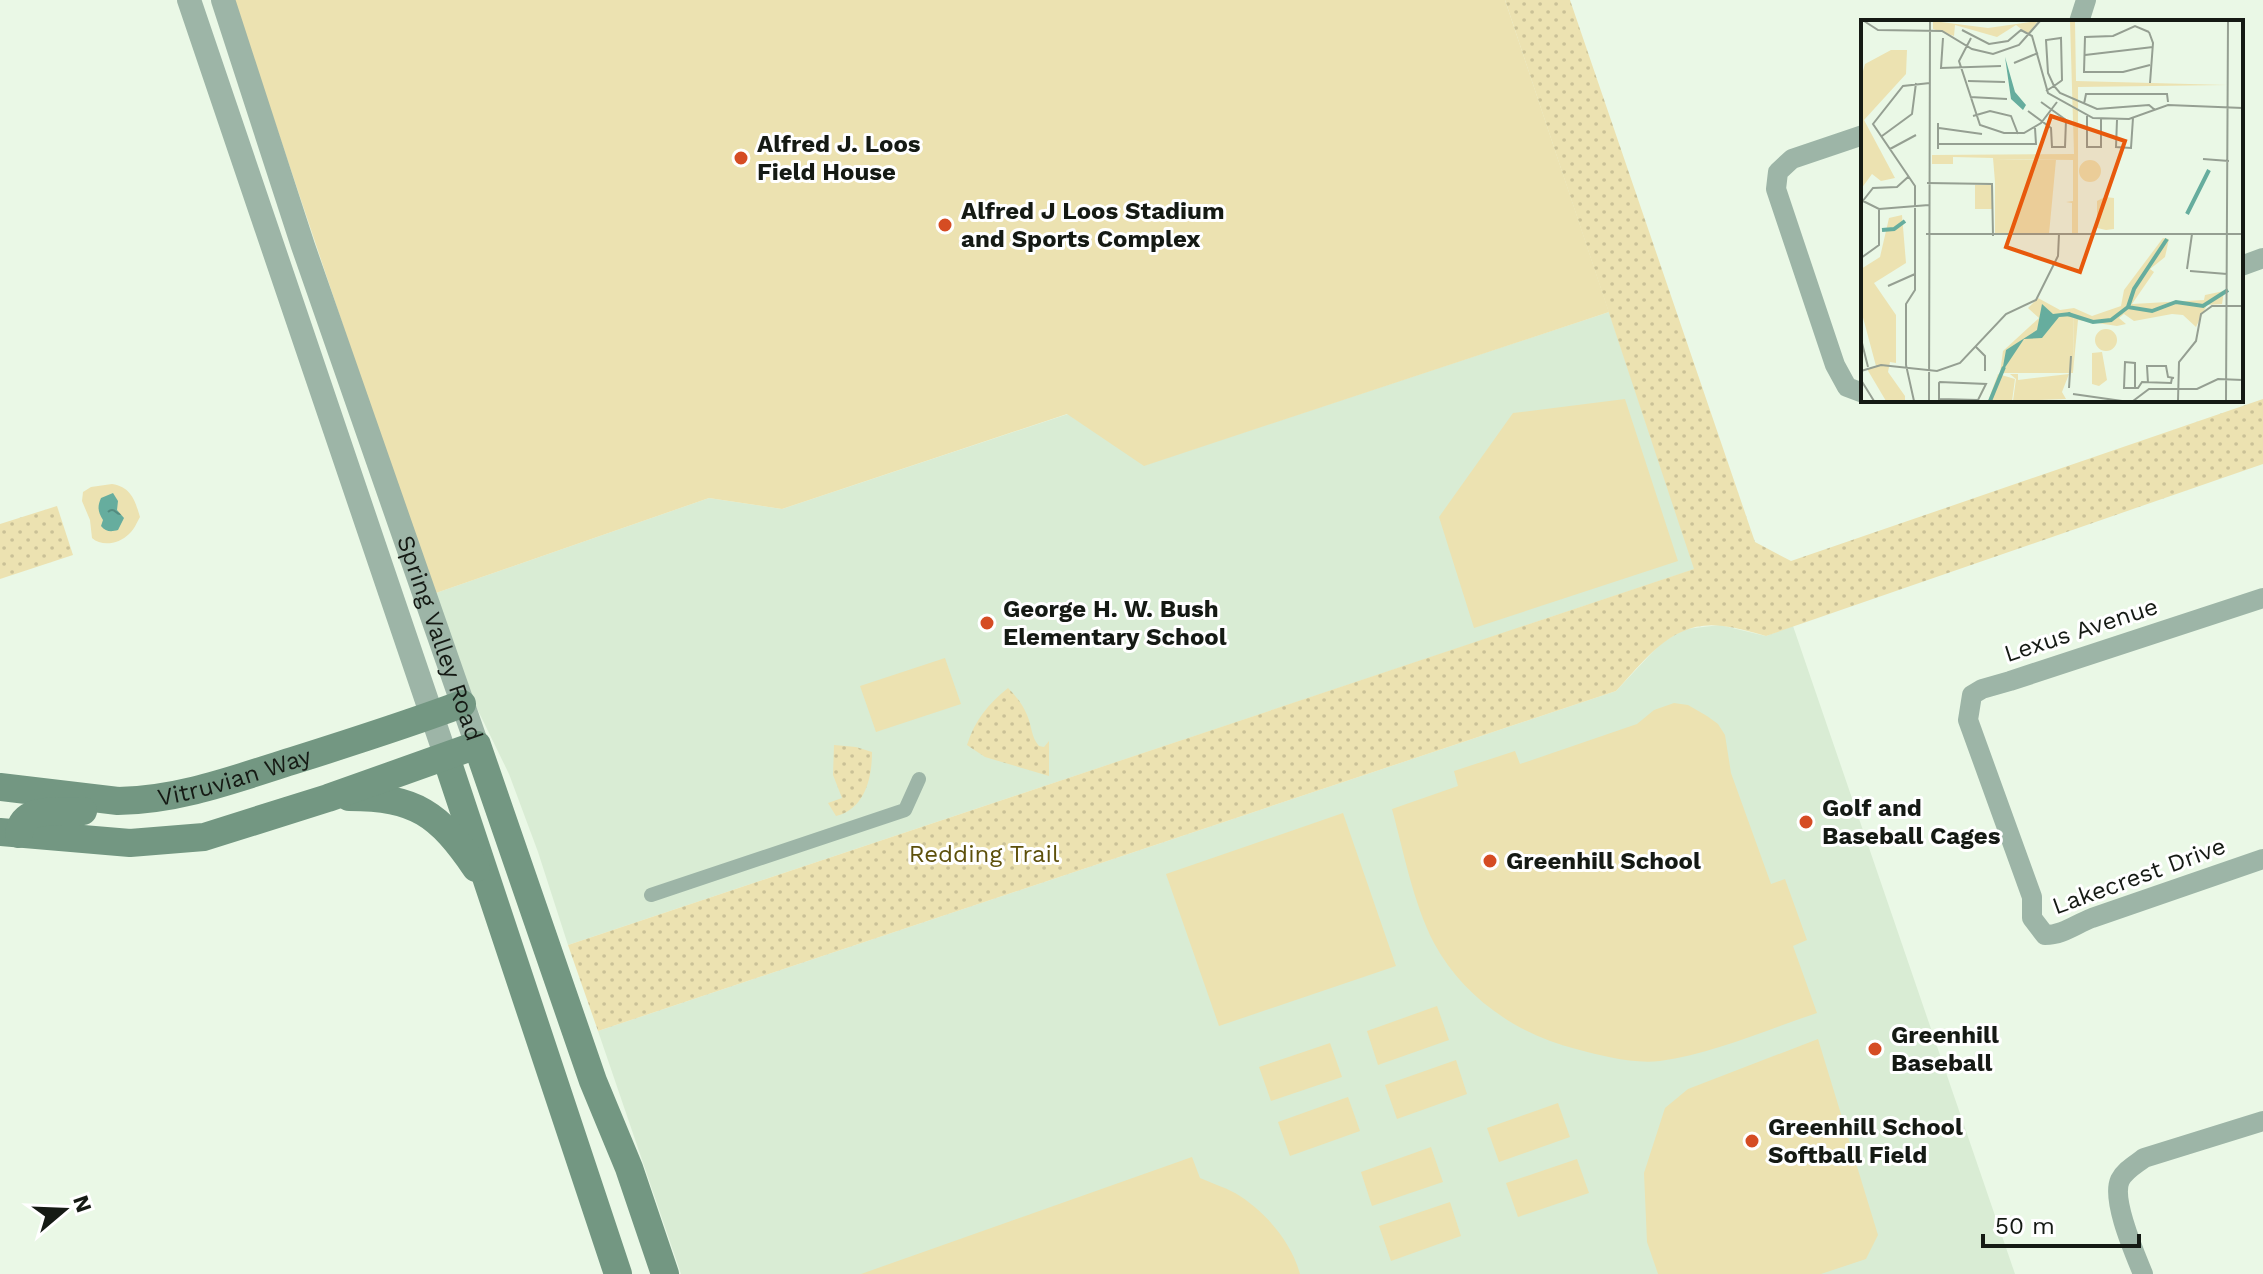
<svg xmlns="http://www.w3.org/2000/svg" width="2263" height="1274" viewBox="0 0 2263 1274" font-family="'Work Sans',sans-serif">
<style>
.built{fill:#d9ecd4}
.grass{fill:#ece2b1}
.park{fill:url(#park-dots)}
.water{fill:url(#water-ripples)}
.lines{fill:none;stroke-linecap:round;stroke-linejoin:round}
.pedestrian{stroke:#9db5a7;stroke-width:14}
.minor{stroke:#9db5a7;stroke-width:20}
.tertiary{stroke:#9db5a7;stroke-width:24}
.secondary{stroke:#739782;stroke-width:28}
.poi-dot{fill:#d54c23;stroke:#fff;stroke-width:3}
.labels{text-anchor:middle;dominant-baseline:central;stroke-width:6;stroke-linejoin:round;paint-order:stroke}
.poi-label{font-size:24px;font-weight:bold;fill:#151a14;stroke:#fff;text-anchor:start}
.street-label{font-size:24px;fill:#151a14;stroke:#fff}
.park-label{font-size:24px;fill:#5d500b;stroke:#fff}
.inset-river{fill:none;stroke:#66ad9e;stroke-width:4}
.inset-road{fill:none;stroke:#959f92;stroke-width:2}
.view{fill:#e8590c;fill-opacity:0.15;stroke:#e8590c;stroke-width:4}
.inset-edge{fill:none;stroke:#151a14;stroke-width:4}
</style>
<defs>
<pattern id="park-dots" width="8" height="8" patternUnits="userSpaceOnUse" patternTransform="scale(2)"><rect width="8" height="8" fill="#ece2b1"/><path d="M2 2h.1M6 6h.1" fill="none" stroke="#cac197" stroke-width="1.8" stroke-linecap="round"/></pattern>
<pattern id="water-ripples" width="26" height="14" patternUnits="userSpaceOnUse" patternTransform="scale(2)"><rect width="26" height="14" fill="#66ad9e"/><path d="M2 4q2-2 4 0t4 0M15 11q2-2 4 0t4 0" fill="none" stroke="#538c80"/></pattern>
</defs>
<rect width="100%" height="100%" fill="#eaf8e6"/>
<g class="built">
<path d="M1609,312L1695,569L568,945L538,852L509,774L449,651L433,594L709,498L782,509L1068,414L1145,465Z"/>
<path d="M1720,625L1766,636L1793,626L2015,1274H681L598,1031L1616,691L1662,642L1686,629Z"/>
</g>
<g class="grass">
<path d="M234,0H1505L1609,312L1144,466L1067,414L782,509L709,498L433,594Z"/>
<path d="M1625,399L1678,561L1474,628L1439,517L1513,413Z"/>
<path d="M112,484C131,487 135,500 140,517C137,522 134,530 129,534C119,544 102,547 92,538L90,520L82,501L83,492L91,487Z"/>
<path d="M945,658L961,704L876,732L860,686Z"/>
<path d="M1674,703L1688,705L1707,716L1718,724L1725,735L1731,773L1771,884L1785,879L1807,940L1793,946L1817,1013C1766,1030 1713,1054 1660,1061C1633,1064 1602,1056 1576,1049C1518,1035 1463,997 1434,943C1413,902 1404,853 1392,809L1458,786L1454,771L1515,751L1520,764L1637,724L1654,710Z"/>
<path d="M1343,813L1396,966L1219,1026L1166,874Z"/>
<path d="M1437,1006L1449,1040L1378,1065L1367,1031Z"/>
<path d="M1818,1039L1878,1235L1866,1259L1821,1274H1658L1647,1242L1644,1173L1665,1108L1688,1089Z"/>
<path d="M1330,1043L1342,1077L1271,1101L1259,1067Z"/>
<path d="M1456,1060L1467,1094L1397,1119L1385,1085Z"/>
<path d="M1348,1097L1360,1131L1290,1156L1278,1122Z"/>
<path d="M1558,1103L1570,1137L1499,1162L1487,1128Z"/>
<path d="M1431,1147L1443,1182L1372,1206L1361,1172Z"/>
<path d="M1192,1157L1200,1178C1211,1183 1224,1187 1235,1193C1264,1210 1291,1241 1300,1274H861Z"/>
<path d="M1577,1159L1589,1193L1518,1217L1506,1183Z"/>
<path d="M1450,1202L1461,1236L1391,1261L1379,1226Z"/>
</g>
<g class="park">
<path d="M1505,0H1570L1755,542L1791,561L2263,399V464L1766,636C1752,632 1738,628 1723,626C1673,619 1646,659 1616,691L598,1031L568,945L1694,569Z"/>
<path d="M57,506L73,555L0,579V524Z"/>
<path d="M1008,688C1016,696 1023,705 1027,715C1032,726 1031,737 1039,746L1044,747L1049,741V776L985,757L967,745C975,720 988,704 1008,688Z"/>
<path d="M834,745L856,747L872,752C872,778 865,809 836,816L828,803L842,798L833,775Z"/>
</g>
<path class="water" d="M113,493L118,501L117,510L124,518L118,530C111,532 106,532 101,526L103,520C98,512 97,507 101,498Z"/>
<g class="lines">
<path class="pedestrian" d="M651,895L905,810L919,779"/>
<g class="minor">
<path d="M2079,22L2086,0"/>
<path d="M1863,135L1792,159L1778,172L1776,189L1835,365L1847,387L1863,393"/>
<path d="M2241,266L2263,258"/>
<path d="M2263,598L2010,681L1982,689L1972,695L1968,720L2032,897V918L2045,935C2063,935 2076,924 2092,918L2263,859"/>
<path d="M2143,1274C2135,1254 2111,1200 2120,1180C2125,1170 2135,1165 2144,1158L2263,1121"/>
</g>
<g class="tertiary">
<path d="M189,0L446,757"/>
<path id="s1" d="M223,0L303,246L477,745"/>
</g>
<g class="secondary">
<path d="M446,757L618,1274"/>
<path id="s2" d="M0,787L118,801C179,800 235,779 292,761C349,743 406,725 462,704"/>
<path d="M349,797C416,797 439,814 476,868"/>
<path d="M0,832L130,843L204,837L328,798L477,745L593,1081L629,1168L665,1274"/>
<path d="M19,834C23,804 60,813 83,811"/>
</g>
</g>
<g class="poi-dot">
<circle cx="741" cy="158" r="8"/>
<circle cx="945" cy="225" r="8"/>
<circle cx="987" cy="623" r="8"/>
<circle cx="1806" cy="822" r="8"/>
<circle cx="1490" cy="861" r="8"/>
<circle cx="1875" cy="1049" r="8"/>
<circle cx="1752" cy="1141" r="8"/>
</g>
<g class="labels">
<g class="poi-label">
<text x="757" y="144">Alfred J. Loos<tspan x="757" dy="28">Field House</tspan></text>
<text x="961" y="211">Alfred J Loos Stadium<tspan x="961" dy="28">and Sports Complex</tspan></text>
<text x="1003" y="609">George H. W. Bush<tspan x="1003" dy="28">Elementary School</tspan></text>
<text x="1822" y="808">Golf and<tspan x="1822" dy="28">Baseball Cages</tspan></text>
<text x="1506" y="861">Greenhill School</text>
<text x="1891" y="1035">Greenhill<tspan x="1891" dy="28">Baseball</tspan></text>
<text x="1768" y="1127">Greenhill School<tspan x="1768" dy="28">Softball Field</tspan></text>
</g>
<g class="street-label">
<text transform="translate(2081 630) rotate(-18)">Lexus Avenue</text>
<text stroke="none"><textPath href="#s1" startOffset="674">Spring Valley Road</textPath></text>
<text stroke="none"><textPath href="#s2" startOffset="238">Vitruvian Way</textPath></text>
<text transform="translate(2139 876) rotate(-20)">Lakecrest Drive</text>
</g>
<g class="park-label">
<text x="984" y="854">Redding Trail</text>
</g>
</g>
<g transform="translate(1861 20)">
<rect width="382" height="382" fill="#eaf8e6"/>
<path d="M30,30H46L45,54L3,100L34,158L20,161L11,154L0,169V58L4,44ZM134,139L195,140L188,214L134,213ZM218 151a11 11 0 1 1 22 0a11 11 0 1 1-22 0ZM244,177L253,178V209L245,210L236,208V181ZM41,195L45,243L13,263L35,295V343L29,342L27,352L44,376V381H25L6,349L15,346L0,290V249L19,237L28,198ZM234 320a11 11 0 1 1 22 0a11 11 0 1 1-22 0ZM241,332L246,360L238,366L231,364V333ZM149,354H157V360L208,354L201,372L205,379L152,381L155,359Z" fill="#ece2b1"/>
<path d="M302,218L308,219L304,237L289,249L293,252L271,284L343,280L344,275L363,271L361,284L346,285L335,307L322,295L311,294L273,301L263,294L258,298L265,304L256,306L217,300L212,352L213,288L231,296L260,286L263,270ZM137,354L154,359L151,381H127Z" fill="#ece2b1"/>
<path d="M72,1L127,8L177,1L167,14L155,5L136,17L94,5L93,16L72,9ZM209,1H214L215,61L366,65L217,67V213H211V183L205,182L212,181V140L135,139L134,162L132,138L92,137V144H71V135L213,134ZM114,165H131V189H114ZM177,278L199,290L213,288L212,353H139L142,331L178,298L167,288Z" fill="#ece2b1"/>
<path d="M144,37L154,72L165,85L162,90L150,79ZM181,284L192,294L209,292L211,296L198,297L181,318L163,319L141,352L145,330L176,310Z" fill="#66ad9e"/>
<path class="inset-river" d="M326,194L348,150M21,210L33,209L44,201M267,287L273,269L306,219M207,294L232,302L250,300L267,287L291,291L315,282L342,286L367,270M129,381L143,347"/>
<path class="inset-road" d="M3,1L17,10L81,11L111,29L132,34L158,25L179,1M101,10L128,24L147,21L160,10L171,16L187,73L232,98L268,99L307,85L382,88M288,12L274,6L252,16L224,17L223,52H262L289,45M288,12L292,23L289,63M82,18L80,48L140,46M110,18L98,41L119,105L143,113H163L180,103L196,82M224,35L292,27M153,43L177,33M107,61L144,62M185,71L193,66L200,61L201,60L200,18L185,20L187,53L193,66L199,73L236,89L288,85L294,90M109,77L146,79M223,84L225,74H306L307,82M167,91L190,108L191,127H204L205,100L180,82M112,96L129,91L150,96L157,114M226,96V127H240V99M256,100L255,127L270,128L272,98M78,108L121,114M21,116L51,94L55,63M78,124H175L174,108M29,129L55,115M77,129V103M342,139L368,141M66,163L131,164L132,216M0,180L18,189L68,185M1,182L12,168L36,167L47,157M65,214H198M0,238L18,225V189M326,249L331,214M329,251L366,254M27,266L54,254M0,319L7,347M115,327L124,336V351M0,351L20,345L76,351L99,343L145,294L175,280L197,236L198,214H382M0,360L13,381M287,363L286,346H305L307,357L313,358M208,368L210,336M274,368V343L264,342L263,368H277L281,362L310,363L311,358M212,374L261,381M53,381L45,345V284L54,270V166L12,104L42,66L69,63M68,381L69,1M78,381V363L79,362L125,364L117,380L78,379M272,381L288,369H336L357,359L382,360M317,381L318,342L335,321L340,294L351,286H382M365,381L367,1"/>
<path class="view" d="M190,96L264,121L219,252L145,227Z"/>
<rect width="382" height="382" class="inset-edge"/>
</g>
<g transform="translate(64 1210) rotate(71)" stroke="#ffffff" stroke-width="6" paint-order="stroke">
<path d="M0-6L14 30L0 20L-14 30Z" fill="#151a14"/>
<text y="-12" font-size="22" font-weight="bold" text-anchor="middle" fill="#151a14">N</text>
</g>
<path d="M1983 1234v12h156v-12" fill="none" stroke="#151a14" stroke-width="4"/>
<text x="1995" y="1234" font-size="24" fill="#151a14" stroke="#ffffff" stroke-width="6" paint-order="stroke">50 m</text>
</svg>
